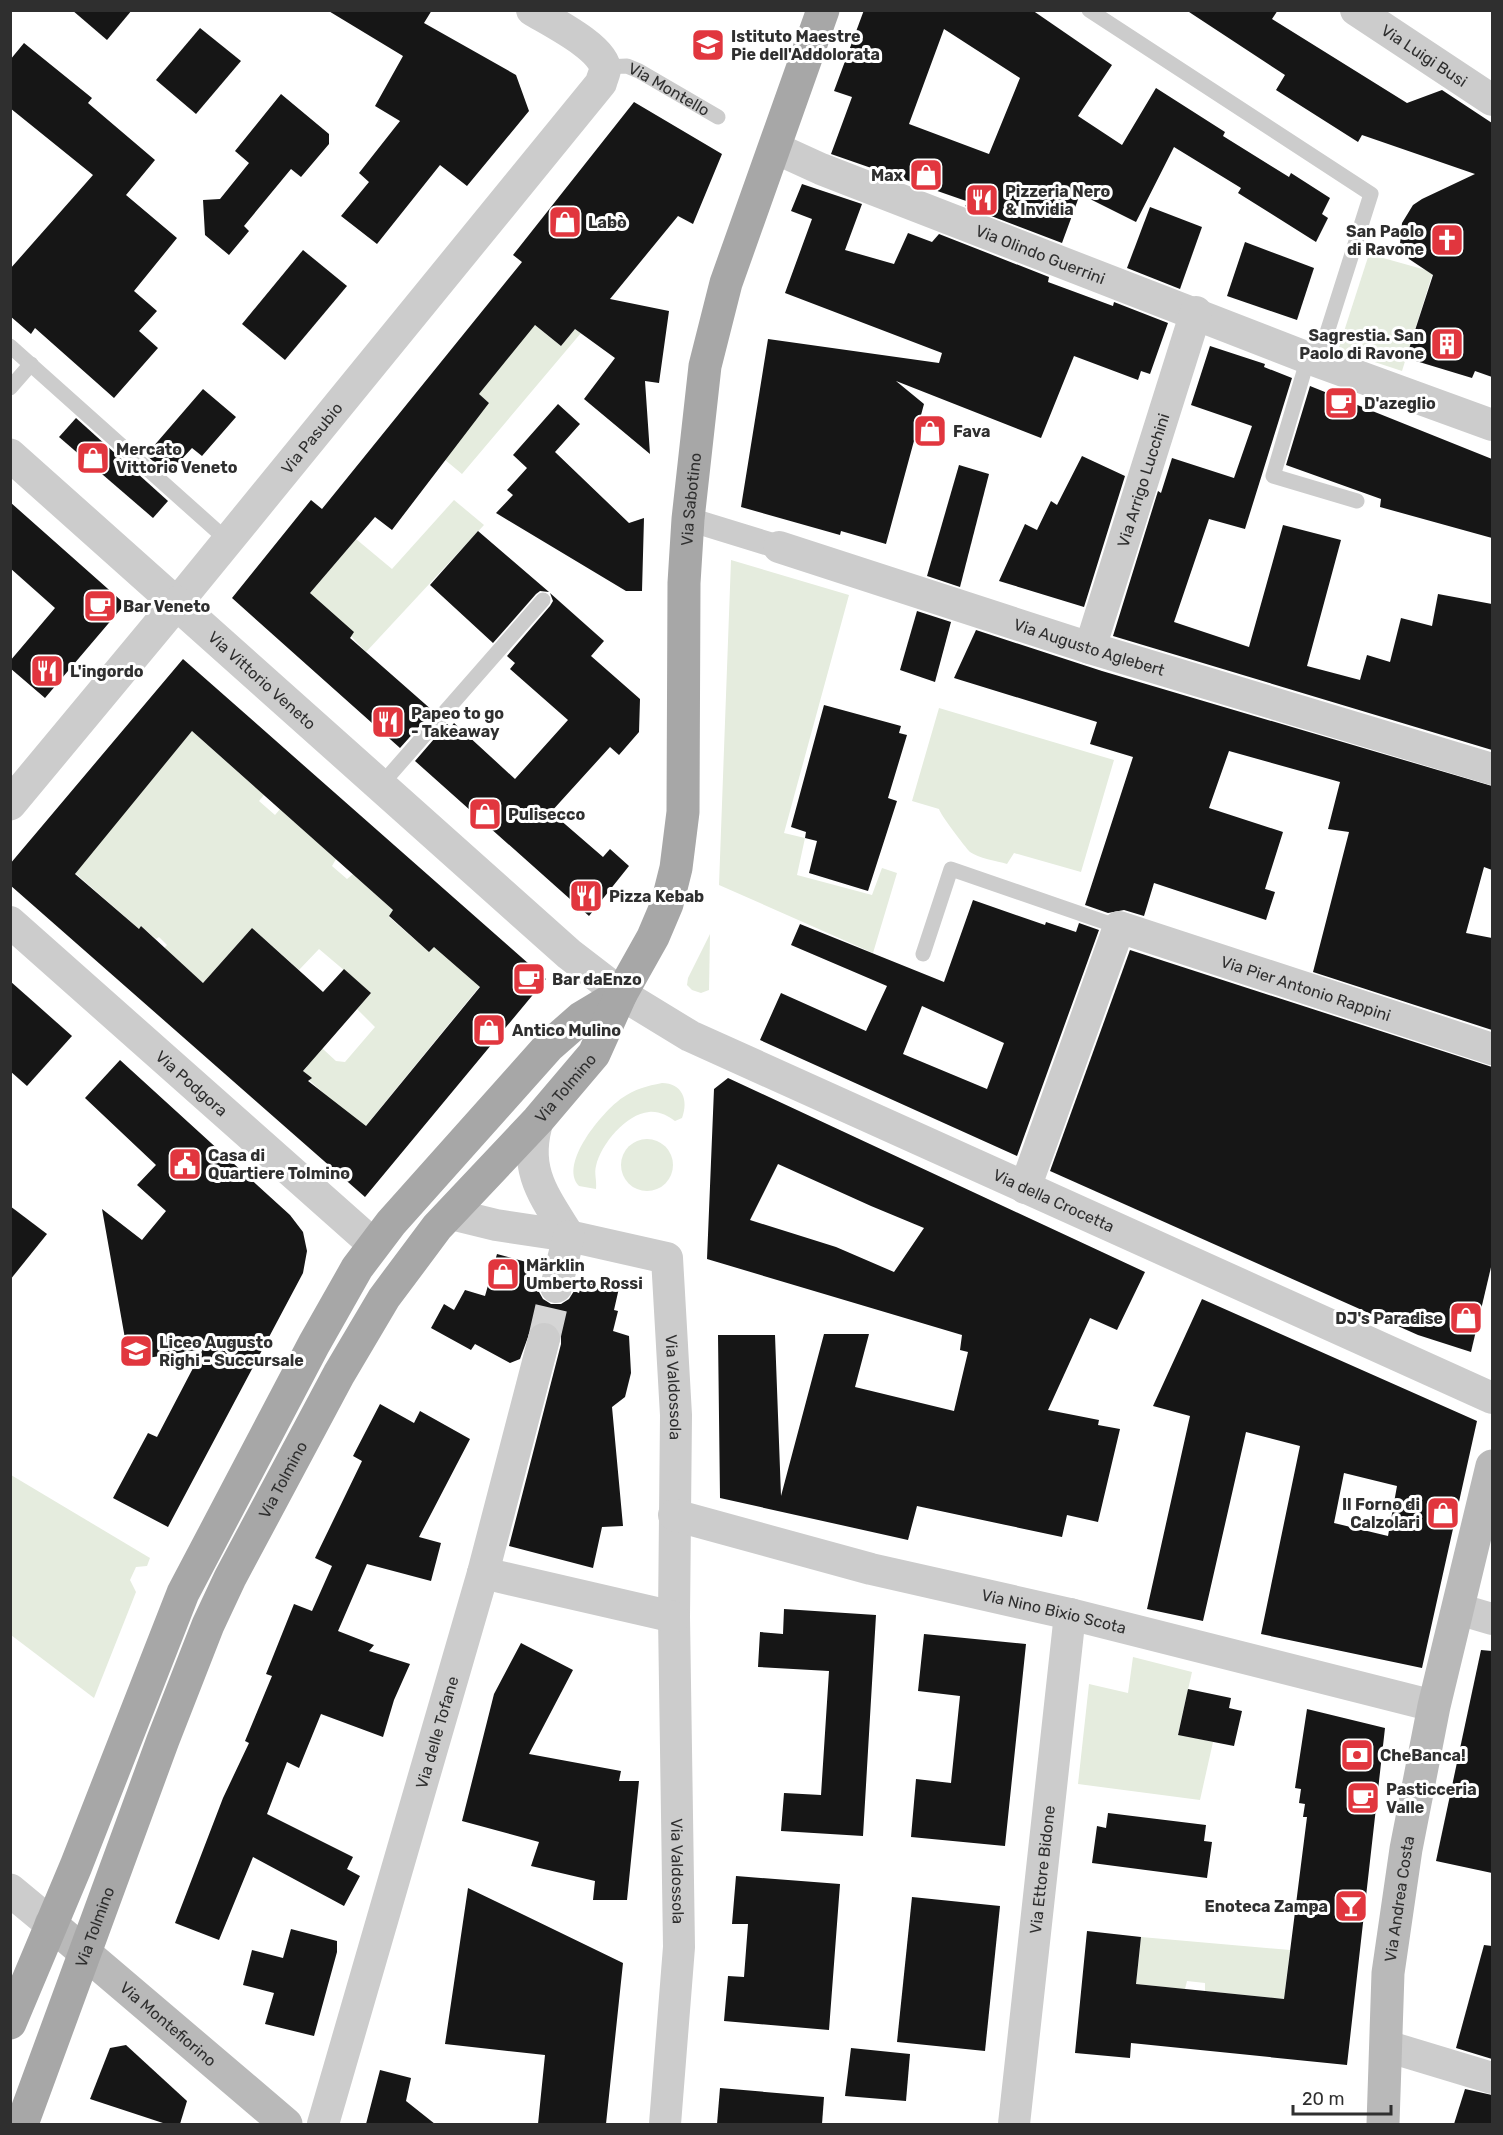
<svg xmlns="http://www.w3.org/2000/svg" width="1503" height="2135" viewBox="0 0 1503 2135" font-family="Rubik,sans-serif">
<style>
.green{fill:#e5ecde}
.building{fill:#161616;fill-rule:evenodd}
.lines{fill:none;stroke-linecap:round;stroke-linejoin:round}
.minor-tunnel{stroke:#d5d5d5;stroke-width:32;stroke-dasharray:32 16;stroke-linecap:butt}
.service{stroke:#ccc;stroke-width:15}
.pedestrian{stroke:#ccc;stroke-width:24}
.minor{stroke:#ccc;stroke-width:32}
.tertiary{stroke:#ccc;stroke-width:33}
.secondary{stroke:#b9b9b9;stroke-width:33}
.primary{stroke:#a7a7a7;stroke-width:33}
.labels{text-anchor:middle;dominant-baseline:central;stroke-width:6;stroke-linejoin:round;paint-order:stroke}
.poi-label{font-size:16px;font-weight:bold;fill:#2f2f2f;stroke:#fff;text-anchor:start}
.street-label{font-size:16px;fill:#2f2f2f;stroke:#fff}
</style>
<rect width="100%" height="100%" fill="#fff"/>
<g class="green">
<path d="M1369,254L1433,272L1402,371L1338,350Z"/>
<path d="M535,325L561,346L575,329L581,333L462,474L444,459L489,403L462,381Z"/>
<path d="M454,500L484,525L366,652L310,593L356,539L392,569Z"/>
<path d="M731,560L849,595L784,833L805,838L797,875L872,895L882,868L897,873L873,953L719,885Z"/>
<path d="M939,708L1114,760L1081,872L1014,853L1007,864C997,861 978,858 970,852C965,847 940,814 939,809L912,801Z"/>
<path d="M192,731L264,795L259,801L275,815L280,809L336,859L332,866L347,879L353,874L393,910L389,917L429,952L434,947L493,970L360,1133L328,1097L309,1080L311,1078L303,1071L307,1067L294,1056L286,1015L336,1061L345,1062L375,1027L357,1009L371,993L319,949L299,970L252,928L203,983L164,948L167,945L159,937L156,939L141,926L139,929L75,873Z"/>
<path d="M710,934L709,990L701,993L692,990L687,985L688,978Z"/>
<path d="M662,1083C682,1083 689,1100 682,1118L675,1121C668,1116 659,1111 649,1112C626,1114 601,1144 596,1166C594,1173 597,1181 596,1189L579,1186C558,1164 603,1111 622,1098C635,1089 647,1086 662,1083Z"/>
<circle cx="647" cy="1165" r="26"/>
<path d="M11,1475L150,1558L147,1566L136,1567L130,1580L136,1592L94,1698L11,1635Z"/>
<path d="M1133,1657L1192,1672L1178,1734L1213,1742L1200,1800L1078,1784L1089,1684L1128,1693Z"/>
<path d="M1141,1937L1290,1950L1284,1999L1205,1991V1983L1187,1981L1185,1989L1136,1984Z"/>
</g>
<g class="building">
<path d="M72,10H132L107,40Z"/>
<path d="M327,10H432L424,23L516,75L529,111L467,186L440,165L377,244L341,216L369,182L359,173L400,121L375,106L403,56Z"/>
<path d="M864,10H1032L1112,65L1078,116L1122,145L1156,88L1225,132L1223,136L1289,177L1291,173L1330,198L1322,214L1328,218L1316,242L1238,193L1241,188L1174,147L1136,222L1080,194L1062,243L965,206L969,202L831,154L852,97L834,91ZM944,29L1020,78L989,154L909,124Z"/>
<path d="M1186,10H1278L1272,19L1407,103L1442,90L1492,123V377L1475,371L1472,378L1406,358L1433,275L1409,259L1400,244L1402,223L1413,205L1422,199L1475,174L1362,135L1358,142L1276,90L1285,75Z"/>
<path d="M200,28L241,61L196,114L156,80Z"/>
<path d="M24,43L92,98L88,103L155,160L126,195L177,238L134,291L157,311L139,331L158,348L114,398L35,328L31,334L10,316V269L93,175L10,108V60Z"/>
<path d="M281,94L329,134V144L301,177L291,169L244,226L249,231L229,255L205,235L203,200L220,199L249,163L235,151Z"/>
<path d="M634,102L722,154L693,224L678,216L610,299L669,311L659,383L645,381L650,454L584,399L615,358L575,329L561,346L535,325L479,394L489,403L392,530L375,517L310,593L354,632L350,638L433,711L400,748L232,598L311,500L322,509L522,262L513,255Z"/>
<path d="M802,184L862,204L845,250L894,264L908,233L932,242L939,234L1049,277L1048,282L1113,306L1114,302L1168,323L1150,374L1141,371L1138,380L1074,356L1041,438L896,381L924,404L886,544L841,531L840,535L741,507L768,339L939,363L942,353L785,293L812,219L791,211Z"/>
<path d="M1150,207L1202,227L1180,289L1127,268Z"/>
<path d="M1245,242L1314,268L1297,320L1227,296Z"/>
<path d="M303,250L347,286L285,360L242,324Z"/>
<path d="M1210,346L1265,364L1264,367L1292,378L1245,529L1209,519L1174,622L1249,647L1283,525L1341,540L1307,666L1360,680L1367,655L1390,662L1401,618L1432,626L1438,594L1492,604V750L1113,636L1158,491L1161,493L1172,458L1234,478L1252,426L1191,405Z"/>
<path d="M1310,386L1492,459V538L1380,507L1381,499L1286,465Z"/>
<path d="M203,389L236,417L202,456L192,448L168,474L146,455Z"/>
<path d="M558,404L580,424L555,452L629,523L644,518L642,591H626L496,513L513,495L507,490L527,468L513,455Z"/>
<path d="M76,418L168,501L153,518L59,437Z"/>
<path d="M1082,456L1125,476L1084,607L999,581L1025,524L1037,530L1051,501L1057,505Z"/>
<path d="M959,465L989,474L960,587L927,576Z"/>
<path d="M10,502L125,604L45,698L10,668V661L55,608L10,568Z"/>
<path d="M478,531L549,592L540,591L536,594L493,643L430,585Z"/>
<path d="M550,593L604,641L591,656L640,699L639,732L619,755L610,747L551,812L603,857L610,849L629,866L589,916L415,761L447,724L451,727L454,723L515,779L568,720L510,669L515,663L507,656L550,606L553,601Z"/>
<path d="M917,611L951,622L935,682L900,670Z"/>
<path d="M976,630L1102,671L1492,786V870L1484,867L1466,933L1492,938V1030L1313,972L1349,832L1328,829L1340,782L1229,751L1209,808L1283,832L1265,889L1275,892L1266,920L1154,883L1144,916L1124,910L1108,913L1085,905L1133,757L1090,744L1097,722L954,678Z"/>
<path d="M183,659L546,979L365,1197L10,885V864ZM192,731L393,910L389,916L429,952L434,947L480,987L366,1126L308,1081L312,1078L303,1071L371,993L344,969L323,992L252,928L203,983L141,926L139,929L75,874Z"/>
<path d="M824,705L901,726L899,733L907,735L888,798L897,801L868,891L809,873L817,841L805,838L806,832L791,827Z"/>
<path d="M973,900L1045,925L1046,922L1076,932L1079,923L1099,930L1017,1156L760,1040L781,993L866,1031L887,986L791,945L800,924L944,982ZM922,1006L1004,1043L987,1089L903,1054Z"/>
<path d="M1130,950L1492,1067V1263L1471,1352L1418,1335L1050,1171Z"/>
<path d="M10,981L72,1036L27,1086L10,1071Z"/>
<path d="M120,1060L290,1215L303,1232L307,1251L303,1273L168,1527L113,1498L148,1433L157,1437L203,1349L129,1361L102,1209L142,1240L166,1211L137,1185L156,1165L85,1098Z"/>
<path d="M728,1078L1145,1272L1117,1330L1090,1318L1048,1410L1099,1420L1098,1425L1120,1429L1098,1522L1067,1515L1062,1537L917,1506L908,1540L720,1498L718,1335H775L781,1496L824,1334H869L855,1387L954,1411L968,1352L960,1350L962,1335L707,1259L714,1089ZM778,1164L871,1206L924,1228L894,1272L836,1247L750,1220Z"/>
<path d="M10,1206L47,1234L10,1280Z"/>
<path d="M497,1254L530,1263L526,1279L539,1282V1292L543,1299L551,1304H561L569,1299L574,1291L579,1293L584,1278L619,1288L614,1310L618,1311L613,1331L629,1336L631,1373L625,1397L612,1407L623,1526L602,1527L593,1568L509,1546L561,1344V1335L557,1327L548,1322H540L532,1326L520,1359L510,1363L475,1344L471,1350L431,1328L444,1304L454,1310L465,1290L485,1296Z"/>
<path d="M1202,1299L1477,1421L1422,1668L1261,1634L1300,1446L1246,1432L1203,1621L1147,1609L1190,1416L1153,1406ZM1344,1473L1397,1486L1388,1536L1334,1523Z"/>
<path d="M380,1404L414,1423L420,1411L470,1439L419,1537L441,1543L431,1581L367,1564L338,1631L374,1645L369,1651L410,1664L394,1700L383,1737L321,1714L299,1768L287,1762L267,1814L353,1857L347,1869L360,1876L344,1906L253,1857L219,1940L175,1923L223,1798L249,1743L245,1741L272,1676L266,1674L294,1604L312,1611L332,1566L315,1558L362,1461L353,1456Z"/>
<path d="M784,1609L876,1615L863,1836L781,1831L784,1793L821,1795L829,1671L758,1667L760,1632L783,1634Z"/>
<path d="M924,1634L1026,1644L1005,1846L911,1837L916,1779L951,1783L960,1696L918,1691Z"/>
<path d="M521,1643L573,1670L529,1754L621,1771L619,1781H639L627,1900H593L595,1881L531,1866L539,1842L462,1821L494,1694Z"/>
<path d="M1481,1650L1492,1651V1873L1436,1861Z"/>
<path d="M1188,1689L1231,1698L1229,1708L1242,1711L1234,1746L1178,1735Z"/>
<path d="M1307,1709L1385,1728L1347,2065L1131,2043L1130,2058L1075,2053L1087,1931L1141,1937L1136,1984L1284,1999L1307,1817H1303L1305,1804L1299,1803L1301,1789L1295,1788Z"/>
<path d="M1108,1813L1206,1825L1204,1841L1212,1842L1207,1878L1092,1863L1097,1826L1106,1828Z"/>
<path d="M736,1876L840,1884L829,2030L724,2021L728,1976L744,1977L748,1924H732Z"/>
<path d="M468,1888L623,1963L606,2124H538L545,2055L445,2044Z"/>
<path d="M912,1897L1000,1906L985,2051L897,2042Z"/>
<path d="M291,1929L337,1941V1952L314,2036L265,2024L274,1993L243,1985L252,1950L283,1958Z"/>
<path d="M1484,1945L1492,1946V2059L1456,2048Z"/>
<path d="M126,2045L187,2101L180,2124H166L90,2099L110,2048Z"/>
<path d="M851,2048L910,2054L906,2101L845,2096Z"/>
<path d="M380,2070L411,2078L406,2101L435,2124H366Z"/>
<path d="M720,2088L824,2097L822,2124H717Z"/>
<path d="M1465,2089L1492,2095V2124H1454Z"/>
</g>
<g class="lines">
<path class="minor-tunnel" d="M544,1339L556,1287"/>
<g class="service">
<path d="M1089,10L1371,194L1318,361"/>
<path id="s1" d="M605,67L627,66L639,71L718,117"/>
<path d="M10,346L227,540"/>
<path d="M1308,358L1273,476L1357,501"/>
<path d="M10,388L31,364"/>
<path d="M380,786L543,600"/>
<path d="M923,954L951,869L1119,927"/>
</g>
<path class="pedestrian" d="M688,519L779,547"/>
<g class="minor">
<path id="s2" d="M1356,10L1492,100"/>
<path id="s3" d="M775,148L821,169L1308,358L1492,425"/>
<path id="s4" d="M779,547L1090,648L1492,769"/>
<path id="s5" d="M177,603L601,83C602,78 605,73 605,69C605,48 548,20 532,10"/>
<path id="s6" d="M1090,648L1196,312"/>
<path id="s7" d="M10,922L373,1244"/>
<path id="s8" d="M621,994L690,1036L1492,1398"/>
<path d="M538,1120C522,1169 544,1196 569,1236"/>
<path id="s9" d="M1025,1188L1119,927L1492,1049"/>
<path id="s10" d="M451,1214L496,1225L569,1236L667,1258L676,1415L674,1617L679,1947L665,2124"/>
<path d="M556,1287L569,1236"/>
<path id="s11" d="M674,1515L871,1569L1070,1614L1434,1706"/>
<path d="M483,1573L674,1617"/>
<path d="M1458,1609L1492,1619"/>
<path d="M1386,2046L1492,2078"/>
<path id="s12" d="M323,2124L483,1573L544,1339"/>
<path id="s13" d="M1014,2124L1070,1614"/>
</g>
<g class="tertiary">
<path id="s14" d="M10,455L569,954L621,994"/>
<path d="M10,804L177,603"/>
<path d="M10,1890L51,1924"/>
</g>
<g class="secondary">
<path id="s15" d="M51,1924L286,2124"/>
<path id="s16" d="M1383,2124L1388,1973L1406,1849L1434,1706L1492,1466"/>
</g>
<g class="primary">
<path d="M10,2023L76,1866L183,1593L314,1344L357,1268L391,1223L549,1046L581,1018L621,994"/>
<path id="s17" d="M22,2124L163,1740L208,1625L230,1578L339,1374L384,1298L437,1227L538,1120L594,1054L621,994L653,937L667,904L676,868L683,812L684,583L688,519L705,366L726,283L823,10"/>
</g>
</g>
<defs>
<symbol id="school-square" viewBox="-11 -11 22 22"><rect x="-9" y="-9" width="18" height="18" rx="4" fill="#e1363e" stroke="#fff"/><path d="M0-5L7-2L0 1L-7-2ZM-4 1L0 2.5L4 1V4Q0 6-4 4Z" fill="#fff"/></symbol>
<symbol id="shop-square" viewBox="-11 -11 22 22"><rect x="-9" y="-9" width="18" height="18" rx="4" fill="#e1363e" stroke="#fff"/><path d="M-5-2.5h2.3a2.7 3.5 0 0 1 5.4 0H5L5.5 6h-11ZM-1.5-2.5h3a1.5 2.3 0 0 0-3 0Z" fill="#fff"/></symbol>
<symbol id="restaurant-square" viewBox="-11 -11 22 22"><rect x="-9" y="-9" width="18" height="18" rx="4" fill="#e1363e" stroke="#fff"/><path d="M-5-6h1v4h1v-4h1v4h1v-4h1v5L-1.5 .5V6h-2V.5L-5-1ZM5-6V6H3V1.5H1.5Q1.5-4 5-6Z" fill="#fff"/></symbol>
<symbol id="church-square" viewBox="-11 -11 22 22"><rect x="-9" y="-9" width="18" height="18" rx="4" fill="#e1363e" stroke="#fff"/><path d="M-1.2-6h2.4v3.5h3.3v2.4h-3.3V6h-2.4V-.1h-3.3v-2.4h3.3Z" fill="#fff"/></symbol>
<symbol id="building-square" viewBox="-11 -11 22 22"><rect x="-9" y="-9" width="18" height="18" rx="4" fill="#e1363e" stroke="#fff"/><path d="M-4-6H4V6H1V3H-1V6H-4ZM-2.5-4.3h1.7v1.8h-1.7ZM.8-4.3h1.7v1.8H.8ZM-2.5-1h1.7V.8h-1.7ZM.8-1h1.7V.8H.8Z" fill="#fff"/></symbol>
<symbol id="cafe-square" viewBox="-11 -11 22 22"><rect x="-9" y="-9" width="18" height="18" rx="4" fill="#e1363e" stroke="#fff"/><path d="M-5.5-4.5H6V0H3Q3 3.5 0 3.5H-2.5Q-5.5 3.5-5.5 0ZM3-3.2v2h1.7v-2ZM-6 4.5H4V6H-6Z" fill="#fff"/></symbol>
<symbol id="civic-square" viewBox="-11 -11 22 22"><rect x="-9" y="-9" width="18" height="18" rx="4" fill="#e1363e" stroke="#fff"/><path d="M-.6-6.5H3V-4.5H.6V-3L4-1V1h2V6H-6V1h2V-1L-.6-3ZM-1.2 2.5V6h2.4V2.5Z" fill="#fff"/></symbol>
<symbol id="bank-square" viewBox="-11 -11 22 22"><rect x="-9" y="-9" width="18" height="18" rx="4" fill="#e1363e" stroke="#fff"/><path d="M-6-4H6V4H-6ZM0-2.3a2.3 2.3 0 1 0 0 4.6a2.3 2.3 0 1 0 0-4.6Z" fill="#fff"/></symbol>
<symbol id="bar-square" viewBox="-11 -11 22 22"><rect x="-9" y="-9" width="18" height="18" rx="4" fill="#e1363e" stroke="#fff"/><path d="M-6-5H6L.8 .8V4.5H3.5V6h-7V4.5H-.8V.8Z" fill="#fff"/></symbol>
</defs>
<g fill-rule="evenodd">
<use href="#school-square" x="689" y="26" width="38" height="38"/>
<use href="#shop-square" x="907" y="156" width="38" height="38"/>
<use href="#restaurant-square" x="963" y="181" width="38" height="38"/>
<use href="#shop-square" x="546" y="203" width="38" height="38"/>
<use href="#church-square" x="1428" y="221" width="38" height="38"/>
<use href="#building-square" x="1428" y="325" width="38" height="38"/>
<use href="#cafe-square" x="1322" y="384" width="38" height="38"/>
<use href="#shop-square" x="911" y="412" width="38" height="38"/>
<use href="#shop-square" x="74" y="439" width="38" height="38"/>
<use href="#cafe-square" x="81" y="587" width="38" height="38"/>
<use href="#restaurant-square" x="28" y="652" width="38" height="38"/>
<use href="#restaurant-square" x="369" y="703" width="38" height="38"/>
<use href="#shop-square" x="466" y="795" width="38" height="38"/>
<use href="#restaurant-square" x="567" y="877" width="38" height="38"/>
<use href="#cafe-square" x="510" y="960" width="38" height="38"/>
<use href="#shop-square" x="470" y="1011" width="38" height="38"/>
<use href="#civic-square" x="166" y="1145" width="38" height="38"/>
<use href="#shop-square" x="484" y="1255" width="38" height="38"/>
<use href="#shop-square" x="1447" y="1299" width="38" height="38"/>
<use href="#school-square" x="117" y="1332" width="38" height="38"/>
<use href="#shop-square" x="1424" y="1494" width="38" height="38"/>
<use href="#bank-square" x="1338" y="1736" width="38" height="38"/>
<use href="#cafe-square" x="1344" y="1779" width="38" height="38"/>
<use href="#bar-square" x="1332" y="1887" width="38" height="38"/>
</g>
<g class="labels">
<g class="poi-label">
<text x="731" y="36">Istituto Maestre<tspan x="731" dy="18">Pie dell'Addolorata</tspan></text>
<text x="903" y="175" text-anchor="end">Max</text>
<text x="1005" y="191">Pizzeria Nero<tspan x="1005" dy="18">&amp; Invidia</tspan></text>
<text x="588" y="222">Labò</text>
<text x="1424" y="231" text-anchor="end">San Paolo<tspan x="1424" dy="18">di Ravone</tspan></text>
<text x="1424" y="335" text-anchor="end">Sagrestia. San<tspan x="1424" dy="18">Paolo di Ravone</tspan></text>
<text x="1364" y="403">D'azeglio</text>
<text x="953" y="431">Fava</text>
<text x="116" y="449">Mercato<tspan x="116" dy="18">Vittorio Veneto</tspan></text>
<text x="123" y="606">Bar Veneto</text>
<text x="70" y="671">L'ingordo</text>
<text x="411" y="713">Papeo to go<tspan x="411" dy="18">- Takeaway</tspan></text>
<text x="508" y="814">Pulisecco</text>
<text x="609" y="896">Pizza Kebab</text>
<text x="552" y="979">Bar daEnzo</text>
<text x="512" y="1030">Antico Mulino</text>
<text x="208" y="1155">Casa di<tspan x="208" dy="18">Quartiere Tolmino</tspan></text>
<text x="526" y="1265">Märklin<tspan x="526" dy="18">Umberto Rossi</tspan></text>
<text x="1443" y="1318" text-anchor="end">DJ's Paradise</text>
<text x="159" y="1342">Liceo Augusto<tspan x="159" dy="18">Righi - Succursale</tspan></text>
<text x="1420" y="1504" text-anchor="end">Il Forno di<tspan x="1420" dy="18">Calzolari</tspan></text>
<text x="1380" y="1755">CheBanca!</text>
<text x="1386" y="1789">Pasticceria<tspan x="1386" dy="18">Valle</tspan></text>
<text x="1328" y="1906" text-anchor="end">Enoteca Zampa</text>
</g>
<g class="street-label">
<text stroke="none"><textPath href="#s2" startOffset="82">Via Luigi Busi</textPath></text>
<text stroke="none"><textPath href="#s1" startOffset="70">Via Montello</textPath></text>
<text stroke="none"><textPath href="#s3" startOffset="286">Via Olindo Guerrini</textPath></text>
<text stroke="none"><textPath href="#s5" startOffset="213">Via Pasubio</textPath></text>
<text stroke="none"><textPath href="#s6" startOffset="176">Via Arrigo Lucchini</textPath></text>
<text stroke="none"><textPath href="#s17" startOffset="1800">Via Sabotino</textPath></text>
<text stroke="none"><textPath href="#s4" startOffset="326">Via Augusto Aglebert</textPath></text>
<text stroke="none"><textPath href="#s14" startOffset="338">Via Vittorio Veneto</textPath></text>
<text stroke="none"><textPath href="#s9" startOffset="474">Via Pier Antonio Rappini</textPath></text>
<text stroke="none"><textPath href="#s7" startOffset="243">Via Podgora</textPath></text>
<text stroke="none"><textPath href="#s17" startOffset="1182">Via Tolmino</textPath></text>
<text stroke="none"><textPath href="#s8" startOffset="480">Via della Crocetta</textPath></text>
<text stroke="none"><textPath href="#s10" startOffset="350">Via Valdossola</textPath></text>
<text stroke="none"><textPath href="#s17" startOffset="696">Via Tolmino</textPath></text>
<text stroke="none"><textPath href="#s11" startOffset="392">Via Nino Bixio Scota</textPath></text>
<text stroke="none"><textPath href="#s12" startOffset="408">Via delle Tofane</textPath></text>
<text stroke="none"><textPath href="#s13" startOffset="256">Via Ettore Bidone</textPath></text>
<text stroke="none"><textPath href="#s10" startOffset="834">Via Valdossola</textPath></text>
<text stroke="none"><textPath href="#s16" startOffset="226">Via Andrea Costa</textPath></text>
<text stroke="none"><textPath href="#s17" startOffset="210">Via Tolmino</textPath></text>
<text stroke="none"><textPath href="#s15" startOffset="154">Via Montefiorino</textPath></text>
</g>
</g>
<rect width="1503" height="2135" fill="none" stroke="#2f2f2f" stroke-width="24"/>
<path d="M1293 2105v9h98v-9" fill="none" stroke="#2f2f2f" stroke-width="3"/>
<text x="1302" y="2105" font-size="18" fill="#2f2f2f" stroke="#ffffff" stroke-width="4.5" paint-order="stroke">20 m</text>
</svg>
